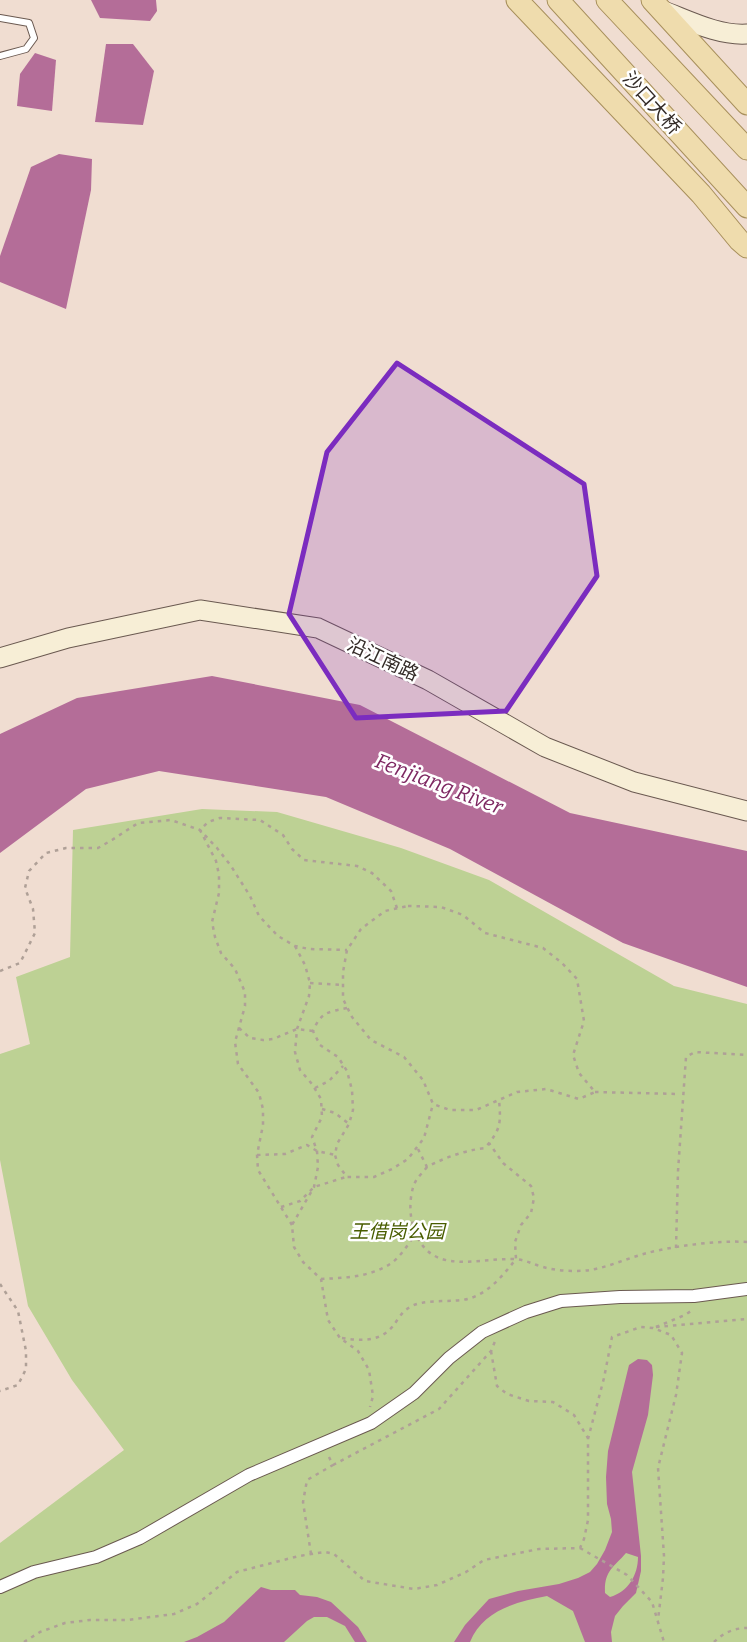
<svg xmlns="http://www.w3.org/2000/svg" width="747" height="1642" viewBox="0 0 747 1642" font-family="Bitter,'Noto Sans SC',serif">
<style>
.green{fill:#bdd194}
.water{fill:#b46d98;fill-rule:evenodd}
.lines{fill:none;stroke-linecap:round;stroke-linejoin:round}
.lane-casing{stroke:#6a5950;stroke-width:8}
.street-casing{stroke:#6a5950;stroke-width:14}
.secondary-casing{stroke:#6a5950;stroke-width:21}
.primary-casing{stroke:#a78f5b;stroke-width:23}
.path{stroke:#afa097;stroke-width:2.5;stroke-dasharray:3.5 5;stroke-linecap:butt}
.lane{stroke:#fff;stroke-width:6}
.street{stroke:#fff;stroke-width:12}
.secondary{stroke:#f7eed6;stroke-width:19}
.primary{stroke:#efdcad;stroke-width:21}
.marked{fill:#7b2cbf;fill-opacity:0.2;stroke:#7b2cbf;stroke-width:5;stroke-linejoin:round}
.labels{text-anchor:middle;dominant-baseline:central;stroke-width:5;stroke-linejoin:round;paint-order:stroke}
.street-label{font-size:19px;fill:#332b27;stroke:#fff}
.park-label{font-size:19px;font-style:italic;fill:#495d00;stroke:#fff}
.water-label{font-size:21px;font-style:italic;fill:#7e2862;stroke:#fff}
</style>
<rect width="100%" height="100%" fill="#f0ddd1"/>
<path class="green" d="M202,809L277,812L401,848L489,880L674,986L747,1004V1642H0V1543L124,1450L72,1380L28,1306L0,1160V1054L30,1044L16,977L70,957L73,830Z"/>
<g class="water">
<path d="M91,0H156L157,11L150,21L100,18Z"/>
<path d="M106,44H133L154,71L143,125L95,122Z"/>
<path d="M35,53L56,60L52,111L17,106L20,74Z"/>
<path d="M59,154L92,159L91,190L66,309L0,282V256L31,167Z"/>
<path d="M212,676L360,705L570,813L747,851V987L623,943L450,849L326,797L159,771L86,789L0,853V734L77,698Z"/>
<path d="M638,1359L647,1360L652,1365L653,1375L648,1415L632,1472L641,1556V1571L636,1593L623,1606L615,1616L611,1632L612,1642H585L573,1611L547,1596C516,1602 483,1610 470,1642H454L465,1625L489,1599L518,1591L559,1584L578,1578L590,1572L597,1564L605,1550L612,1532L611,1519L607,1504L606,1477L608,1451L629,1365ZM626,1553L638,1557C638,1575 628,1592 610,1597L605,1593C604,1571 613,1568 626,1553Z"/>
<path d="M261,1587L271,1590H295L300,1595L317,1597L331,1602L358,1627L367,1642H355L345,1626L327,1617H314L307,1621L284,1642H184L197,1637L224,1622Z"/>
</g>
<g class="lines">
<defs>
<path id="lane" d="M0,18L29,23L34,38L26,49L0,56"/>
<path id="street" d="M0,1587L34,1572L96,1557L140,1538L249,1475L371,1423L414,1393L449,1358L482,1332L526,1312L561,1301L620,1297L694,1296L747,1289"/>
<g id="secondary">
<path d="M661,10C688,20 718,36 747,34"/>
<path d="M0,658L68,638L200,610L318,628L428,680L545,747L634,782L747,811"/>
</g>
<g id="primary">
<path d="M517,0L701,194L739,240L747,247"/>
<path d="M558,0L747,207"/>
<path d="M607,0L747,149"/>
<path d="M652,0L747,104"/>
</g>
</defs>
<use href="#lane" class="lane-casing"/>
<use href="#street" class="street-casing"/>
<use href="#secondary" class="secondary-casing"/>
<use href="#primary" class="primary-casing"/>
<g class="path">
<path d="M408,906L441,907L463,915L485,933L543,948L562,963L577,979L584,1021L573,1055L579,1073L595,1092L579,1099L546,1089L517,1092L476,1110H450L433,1104L423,1080L404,1057L371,1040L352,1017L343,999V972L347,950L361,929L385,911Z"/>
<path d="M295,946L305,965L310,983L309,996L297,1029L295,1052L300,1070L312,1084L321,1099L322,1117L312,1137L317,1151L318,1167L314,1187L292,1225L294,1247L303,1262L321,1279L328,1320L340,1338L358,1351L369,1370L373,1396L370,1407"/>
<path d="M0,971L20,963L35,933L33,909L25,888L29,871L46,853L66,848H98L112,840L138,823L171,820L200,830L217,848L231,866L250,896L259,916L278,936L295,946L309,949L347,950"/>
<path d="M310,983L342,985"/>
<path d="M347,1008C328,1012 321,1012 313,1031L320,1045L338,1057L347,1071L352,1090L353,1110L349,1124L337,1144L335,1155L338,1165L347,1177H374L392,1169L408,1159L424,1138L433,1104"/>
<path d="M239,1028L250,1038L263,1040L273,1039L297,1029L313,1031"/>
<path d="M315,1088L329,1081L343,1066"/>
<path d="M595,1092L679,1094"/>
<path d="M322,1109L335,1113L349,1124"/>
<path d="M418,1149L427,1167C446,1157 463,1151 485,1148C501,1129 501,1124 499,1099"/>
<path d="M257,1155L285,1154L307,1145L317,1151L335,1155"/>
<path d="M427,1167C424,1171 420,1175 417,1179C410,1189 409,1210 412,1221C425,1277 470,1259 512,1259C524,1259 532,1264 543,1267C557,1271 576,1272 590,1270C609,1267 628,1258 647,1253C675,1246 718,1240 747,1242"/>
<path d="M281,1207L300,1201L314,1187L346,1177"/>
<path d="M292,1225L258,1170L257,1155L263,1125V1109L259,1093L238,1064L235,1042L245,1006V992L235,969L221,953L215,937L212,922L219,893V875L216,861L200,830L208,822L220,818L260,820L283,835L292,849L304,860L357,866L372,873L391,891L397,908"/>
<path d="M676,1248L678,1171L686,1057L695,1052L747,1055"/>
<path d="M321,1279C344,1278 370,1277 390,1264C400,1258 408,1244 415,1235"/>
<path d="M0,1284L18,1311L26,1351V1369L18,1385L0,1391"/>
<path d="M656,1327L747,1319"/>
<path d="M656,1327L685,1315L694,1309"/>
<path d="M342,1338C361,1341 380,1342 393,1326C397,1321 401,1313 407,1309C422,1297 453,1304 471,1298C491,1291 504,1274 516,1259L515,1242L521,1225L531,1213L534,1198L531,1186L503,1163L489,1143"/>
<path d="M491,1351L497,1386L507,1394L529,1401L553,1402L574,1415L588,1438"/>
<path d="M333,1465L439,1409L491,1351L496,1339"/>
<path d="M580,1548L627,1575L652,1602L664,1642"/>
<path d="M311,1554L303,1502L307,1480L333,1465L328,1455"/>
<path d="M24,1642L40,1632L65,1623L90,1620H127L174,1614L197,1604L237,1572L299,1556L325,1552L334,1554L365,1581L414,1589L437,1585L466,1572L484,1560L539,1549L580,1548L584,1539L588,1520V1439L604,1378L612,1337L641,1327L653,1328L671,1335L682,1353L676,1395L658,1468L664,1556L663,1578L658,1620"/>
<path d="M714,1642C723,1633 734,1628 747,1628"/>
</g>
<use href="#lane" class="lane"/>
<use href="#street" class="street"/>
<use href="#secondary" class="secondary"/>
<use href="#primary" class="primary"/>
</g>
<path class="marked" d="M397,363L584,484L597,576L506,711L356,718L289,614L327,452Z"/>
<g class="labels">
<g class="street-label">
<text transform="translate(652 103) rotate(48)">沙口大桥</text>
<text transform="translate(383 659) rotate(25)">沿江南路</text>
</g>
<g class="park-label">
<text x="397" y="1231">王借岗公园</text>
</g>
<g class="water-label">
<text transform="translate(439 784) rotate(21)">Fenjiang River</text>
</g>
</g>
</svg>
